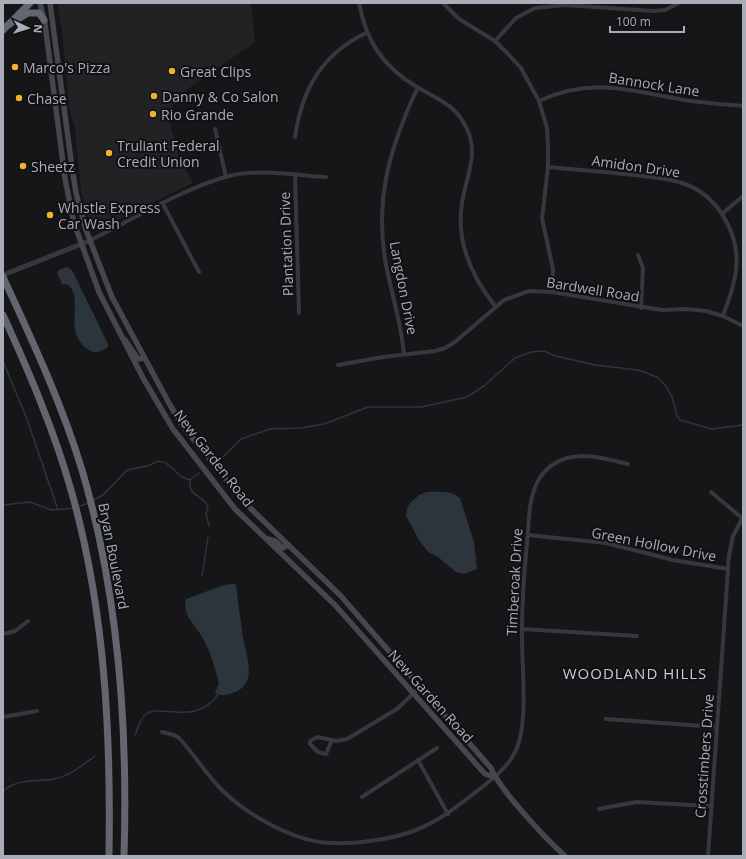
<svg xmlns="http://www.w3.org/2000/svg" width="746" height="859" viewBox="0 0 746 859" font-family="'Open Sans',sans-serif">
<style>
.built{fill:#222225}
.water{fill:#2c353c}
.lines{fill:none;stroke-linecap:round;stroke-linejoin:round}
.stream{stroke:#2c353c;stroke-width:1.5}
.minor{stroke:#37383d;stroke-width:4}
.tertiary{stroke:#37383d;stroke-width:5}
.secondary{stroke:#45474d;stroke-width:5.5}
.motorway{stroke:#63666e;stroke-width:7}
.poi-dot{fill:#f2b134;stroke:#111113;stroke-width:1.5}
.labels{text-anchor:middle;dominant-baseline:central;stroke-width:4;stroke-linejoin:round;paint-order:stroke}
.poi-label{font-size:14px;fill:#a8adb8;stroke:#111113;text-anchor:start}
.street-label{font-size:14px;fill:#a8adb8;stroke:#111113}
.neighbourhood-label{font-size:15px;letter-spacing:1px;fill:#c9ccd4;stroke:#111113}
</style>
<rect width="100%" height="100%" fill="#161618"/>
<path class="built" d="M57,3H251L255,42L175,98L169,121L179,156L193,183L98,230L93,229L88,218L81,191L75,128L69,108L62,29Z"/>
<g class="water">
<path d="M67,267L72,270L108,344V347C100,352 95,355 86,348C63,329 84,304 69,285L62,284L57,273L59,270Z"/>
<path d="M426,492C438,492 451,490 460,498L474,542L477,569L464,574L456,572L438,557L428,552L419,540L406,516L407,509L410,503L419,495Z"/>
<path d="M234,584L236,585C238,601 240,616 242,631C244,652 261,683 233,693C227,695 220,697 215,692L219,684C215,668 211,652 202,637C195,624 182,616 186,599L224,585Z"/>
</g>
<g class="lines">
<g class="stream">
<path d="M3,361L27,419L58,510"/>
<path d="M221,459L241,439L270,429L301,428L324,424L368,407H421L467,397L484,386L515,358L531,352L544,351L556,356L595,365L638,370L657,377L665,385L672,397L677,415L680,420L712,429L743,425"/>
<path d="M190,480C189,499 201,493 208,506L206,514L209,526"/>
<path d="M190,480L199,473"/>
<path d="M92,501L103,495L127,470L147,466L159,461L166,463L182,477L190,480"/>
<path d="M3,505L30,502L51,510L74,508"/>
<path d="M77,507L89,503"/>
<path d="M202,576L208,537"/>
<path d="M135,735C138,729 140,719 145,715C159,702 196,728 219,693"/>
<path d="M3,791C19,778 35,782 54,779C70,776 83,765 95,756"/>
</g>
<g class="minor">
<path d="M359,3C366,41 383,67 417,87C438,99 456,105 467,129C479,154 466,177 462,203C456,241 472,277 495,306"/>
<path d="M443,3L459,19L495,41L508,54L521,68L539,101L547,128L548,148V167L542,218L553,269L552,292"/>
<path d="M495,41L516,18L535,8L565,5L654,11L665,10L679,3"/>
<path d="M539,101C592,77 626,90 679,99C700,103 722,104 743,106"/>
<path d="M215,129L226,177"/>
<path d="M295,137C302,89 322,54 366,33"/>
<path d="M548,167C580,170 611,172 643,176C656,178 669,178 682,183C717,194 740,233 736,269C735,285 728,301 723,316"/>
<path d="M295,175L299,313"/>
<path d="M163,204L199,272"/>
<path d="M722,214L743,196"/>
<path d="M89,241C131,220 181,190 225,177C256,168 294,175 326,177"/>
<path d="M638,255L643,268L641,308"/>
<path d="M404,354C401,323 392,295 386,265C374,200 390,146 418,87"/>
<path d="M338,365L383,357L435,351L445,348L455,342L504,300L529,291L552,292L662,310L685,309L706,311L723,316L743,326"/>
<path d="M711,492L742,518"/>
<path d="M528,535L606,543L673,560L728,569"/>
<path d="M522,629L637,636"/>
<path d="M3,634L15,631L28,621"/>
<path d="M3,717L37,711"/>
<path d="M606,719L717,727"/>
<path d="M162,732L174,735L179,738C195,755 207,776 224,792C249,816 297,843 332,843C349,844 366,842 383,839C420,833 443,818 472,795C487,783 505,771 514,754C530,727 521,663 522,630C522,601 524,573 527,544C529,522 528,498 539,479C560,446 597,456 628,464"/>
<path d="M332,740L326,754L318,752L310,744V741L318,737L336,741L347,739L397,709L420,687"/>
<path d="M418,760L448,814"/>
<path d="M362,797L437,748"/>
<path d="M599,809L636,802L711,806"/>
<path d="M708,856L729,555L733,536L743,517"/>
</g>
<path class="tertiary" d="M3,275L89,241"/>
<g class="secondary">
<path d="M40,3L45,24L65,179L74,223L99,292L143,378L173,429L235,509L335,605L485,774L494,777"/>
<path d="M50,3L71,160L76,193L86,230L112,297L170,405L182,425L245,503L340,595L491,768C499,789 546,839 565,856"/>
<path d="M125,340L138,359L144,358"/>
<path d="M268,539L275,541L283,548L288,545"/>
</g>
<g class="motorway">
<path d="M8,25L28,13H39L44,20"/>
<path d="M3,30L30,3"/>
<path d="M3,277C32,340 62,404 82,470C119,595 128,727 124,856"/>
<path d="M3,315C29,372 54,430 71,490C105,609 111,733 109,856"/>
</g>
</g>
<g class="poi-dot">
<circle cx="15" cy="67" r="4"/>
<circle cx="172" cy="71" r="4"/>
<circle cx="154" cy="96" r="4"/>
<circle cx="19" cy="98" r="4"/>
<circle cx="153" cy="114" r="4"/>
<circle cx="109" cy="153" r="4"/>
<circle cx="23" cy="166" r="4"/>
<circle cx="50" cy="215" r="4"/>
</g>
<g class="labels">
<g class="poi-label">
<text x="23" y="67">Marco's Pizza</text>
<text x="180" y="71">Great Clips</text>
<text x="162" y="96">Danny &amp; Co Salon</text>
<text x="27" y="98">Chase</text>
<text x="161" y="114">Rio Grande</text>
<text x="117" y="145">Truliant Federal<tspan x="117" dy="16">Credit Union</tspan></text>
<text x="31" y="166">Sheetz</text>
<text x="58" y="207">Whistle Express<tspan x="58" dy="16">Car Wash</tspan></text>
</g>
<g class="street-label">
<text transform="translate(654 84) rotate(9)">Bannock Lane</text>
<text transform="translate(636 166) rotate(8)">Amidon Drive</text>
<text transform="translate(286 244) rotate(-92)">Plantation Drive</text>
<text transform="translate(404 288) rotate(79)">Langdon Drive</text>
<text transform="translate(593 289) rotate(9)">Bardwell Road</text>
<text transform="translate(214 458) rotate(52)">New Garden Road</text>
<text transform="translate(654 544) rotate(11)">Green Hollow Drive</text>
<text transform="translate(114 556) rotate(79)">Bryan Boulevard</text>
<text transform="translate(514 582) rotate(-87)">Timberoak Drive</text>
<text transform="translate(431 696) rotate(48)">New Garden Road</text>
<text transform="translate(704 756) rotate(-86)">Crosstimbers Drive</text>
</g>
<g class="neighbourhood-label">
<text x="635" y="673">WOODLAND HILLS</text>
</g>
</g>
<rect width="746" height="859" fill="none" stroke="#a8adb8" stroke-width="8"/>
<g transform="translate(28 28) rotate(94)" stroke="#111113" stroke-width="3" paint-order="stroke">
<path d="M0-3L7 15L0 10L-7 15Z" fill="#a8adb8"/>
<text y="-6" font-size="11" font-weight="bold" text-anchor="middle" fill="#a8adb8">N</text>
</g>
<path d="M610 26v6h74v-6" fill="none" stroke="#a8adb8" stroke-width="2"/>
<text x="616" y="26" font-size="12" fill="#a8adb8" stroke="#111113" stroke-width="3" paint-order="stroke">100 m</text>
</svg>
